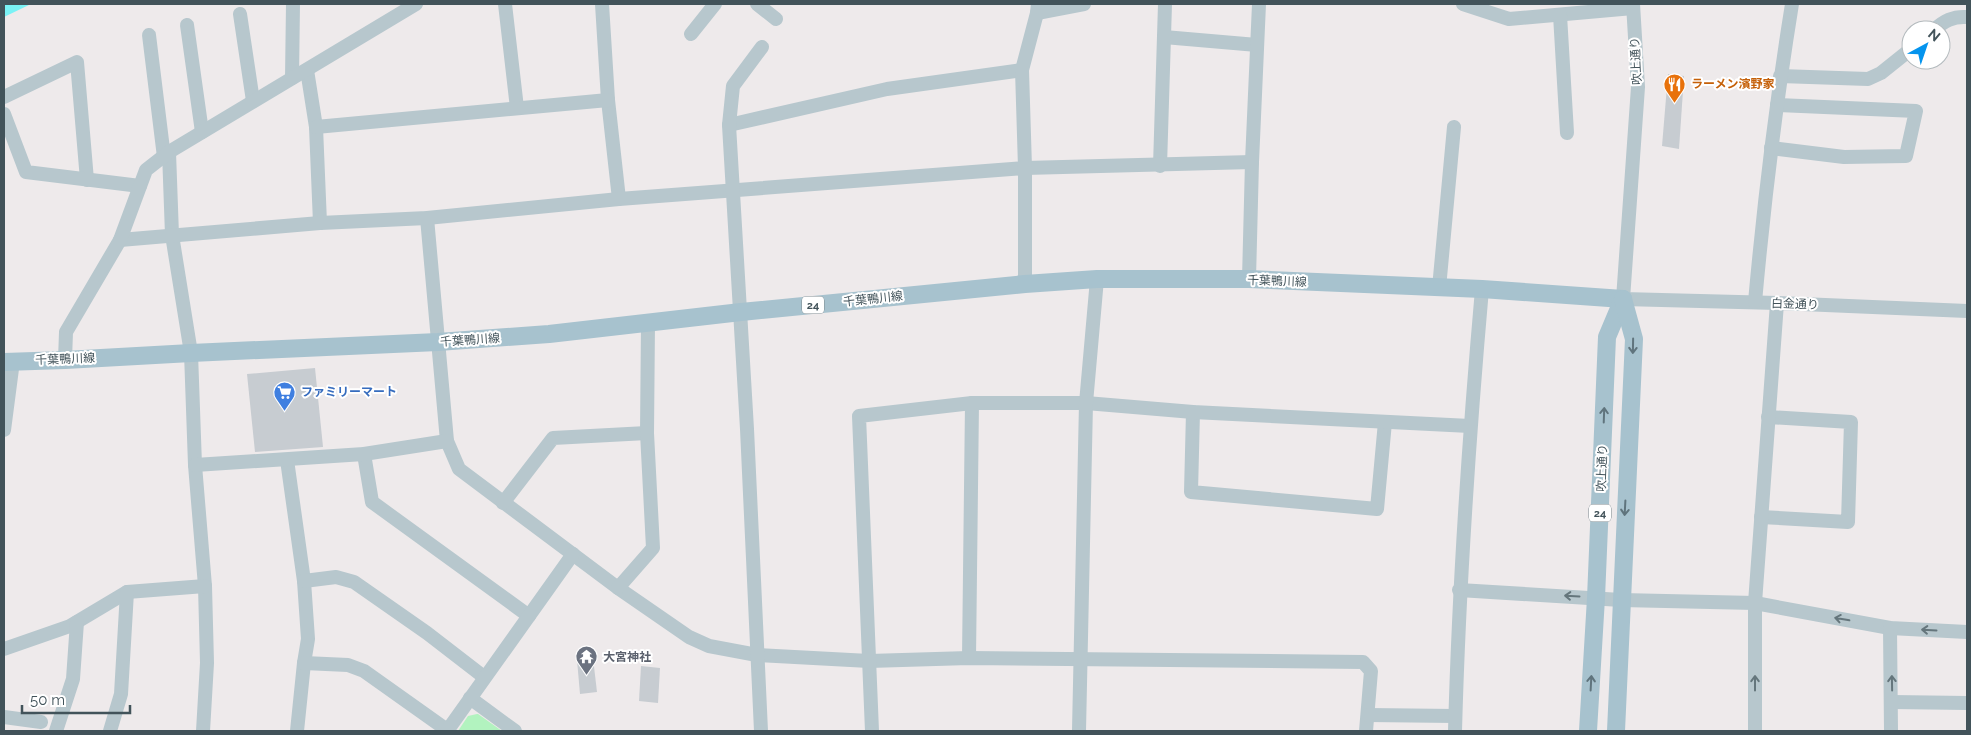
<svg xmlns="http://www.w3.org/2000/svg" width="1971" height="735" viewBox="0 0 1971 735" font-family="Raleway,'Noto Sans JP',sans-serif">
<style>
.green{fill:#b2f3bf}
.water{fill:#7af2f5}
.building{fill:#c7ccd1}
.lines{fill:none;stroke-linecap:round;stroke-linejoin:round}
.minor{stroke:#b7c7cd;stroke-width:14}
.major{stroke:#a7c2ce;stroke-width:18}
.oneway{stroke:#60747d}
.oneway2{stroke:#65767c}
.labels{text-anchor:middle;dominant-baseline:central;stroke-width:4;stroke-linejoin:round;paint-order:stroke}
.shield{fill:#fff;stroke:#7b878c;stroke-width:1}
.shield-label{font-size:11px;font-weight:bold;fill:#42535a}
.street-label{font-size:12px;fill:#42535a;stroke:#fff}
.food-label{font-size:12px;font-weight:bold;fill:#c56008;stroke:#fff;text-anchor:start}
.shop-label{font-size:12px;font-weight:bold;fill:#366cbe;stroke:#fff;text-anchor:start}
.worship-label{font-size:12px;font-weight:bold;fill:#5b616d;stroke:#fff;text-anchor:start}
</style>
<rect width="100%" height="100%" fill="#eeeaeb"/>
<path class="green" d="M477,714H478L502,731H458L468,716Z"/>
<path class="water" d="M4,4H31L4,17Z"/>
<g class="building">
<path d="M1668,74L1684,76L1679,149L1662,146Z"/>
<path d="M315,368L323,447L255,452L247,374Z"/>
<path d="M593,658L597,692L580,694L577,660Z"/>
<path d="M641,666L660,668L658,703L639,701Z"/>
</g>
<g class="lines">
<g class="minor">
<path d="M505,4L517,108"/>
<path d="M602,4L608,100L619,199"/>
<path d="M757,4L776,19"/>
<path d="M1463,4L1509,19L1633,8"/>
<path d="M1633,4L1638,87L1623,299L1777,303L1967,311"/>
<path d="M1037,13L1084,4"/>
<path d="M240,14L253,101"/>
<path d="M1560,15L1567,133"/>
<path d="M187,25L202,132"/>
<path d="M1934,30C1944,21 1953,16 1967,17"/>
<path d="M691,34L715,4"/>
<path d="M149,35L164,157"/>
<path d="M1164,37L1257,45"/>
<path d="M307,70L316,127L320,223"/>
<path d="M1780,76L1868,79L1881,73L1911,49"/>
<path d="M292,78L293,4"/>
<path d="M4,97L77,62L87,180"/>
<path d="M4,114L26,172L140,186"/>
<path d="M729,125L887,89L1022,70"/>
<path d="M316,127L608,100"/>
<path d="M1771,148L1844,157L1906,156L1916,111L1777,105"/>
<path d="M169,152L172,235L191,353L195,465L205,586L207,663L203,731"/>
<path d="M1160,166L1165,4"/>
<path d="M427,218L447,441L459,469L618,588L689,637L709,646L757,655L869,661L969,658L1363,662L1371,671L1366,731"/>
<path d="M120,240L320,223L427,218L619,199L1025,168L1252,162"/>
<path d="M1249,279L1252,162L1259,4"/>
<path d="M1025,284V168L1022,70L1037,13L1038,4"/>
<path d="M1439,288L1454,127"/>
<path d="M1755,302C1764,202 1776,103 1792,4"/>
<path d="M65,360L66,332L120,240L146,170L169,152L416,4"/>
<path d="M1193,412L1191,492L1377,509L1385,422"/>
<path d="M4,430L13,361"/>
<path d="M364,454L372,502L529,616"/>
<path d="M287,460L304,581L308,639L304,663L297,731"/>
<path d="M195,465L364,454L447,441"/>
<path d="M503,503L553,438L647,433"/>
<path d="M1761,517L1848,522L1851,422L1768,417"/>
<path d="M304,581L336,577L354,582L427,633L484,677"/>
<path d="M618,588L653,548L647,433L648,323"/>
<path d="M1459,590L1621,600L1755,603L1890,628L1967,632"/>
<path d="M1890,628L1891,731"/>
<path d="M4,649L70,626L127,592L205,586"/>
<path d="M969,658L972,403"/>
<path d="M304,663L348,665L364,671L447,730"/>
<path d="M470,698L515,731"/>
<path d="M1892,702L1967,703"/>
<path d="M1368,715L1455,716"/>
<path d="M4,717L41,722"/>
<path d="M56,731L73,679L77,622"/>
<path d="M110,731L121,694L127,592"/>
<path d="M447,731L573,554"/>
<path d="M761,731L747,429L729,125L733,86L762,47"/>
<path d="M872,731L859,416L972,403H1086L1193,412L1470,426"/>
<path d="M1079,731L1086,403L1097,279"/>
<path d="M1455,731C1459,583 1469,437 1482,289"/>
<path d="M1755,731V603L1777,303"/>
</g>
<g class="major">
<path d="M4,362L65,360L191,353L438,342L549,334L741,312L1025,284L1097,279H1249L1482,289L1623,299"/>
<path d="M1588,731L1596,598L1607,337L1623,299"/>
<path d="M1616,731L1634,339L1623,299"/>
</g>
</g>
<defs><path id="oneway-shaft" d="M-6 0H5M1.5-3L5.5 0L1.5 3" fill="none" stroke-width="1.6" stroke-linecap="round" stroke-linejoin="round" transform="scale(1.25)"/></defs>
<g class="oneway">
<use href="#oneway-shaft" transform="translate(1633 346) rotate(91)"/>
<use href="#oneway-shaft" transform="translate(1604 415) rotate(-88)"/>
<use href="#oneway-shaft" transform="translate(1625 508) rotate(93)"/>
<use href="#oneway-shaft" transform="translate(1591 683) rotate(-87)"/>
</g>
<g class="oneway2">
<use href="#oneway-shaft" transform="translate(1572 596) rotate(-177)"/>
<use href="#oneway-shaft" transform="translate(1842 619) rotate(-170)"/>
<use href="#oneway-shaft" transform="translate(1929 630) rotate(-177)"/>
<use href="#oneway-shaft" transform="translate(1755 683) rotate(-90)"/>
<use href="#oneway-shaft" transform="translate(1892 683) rotate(-91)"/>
</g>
<defs>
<symbol id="restaurant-pin" viewBox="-11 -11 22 30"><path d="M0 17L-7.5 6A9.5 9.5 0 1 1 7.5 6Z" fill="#e8710a" stroke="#fff"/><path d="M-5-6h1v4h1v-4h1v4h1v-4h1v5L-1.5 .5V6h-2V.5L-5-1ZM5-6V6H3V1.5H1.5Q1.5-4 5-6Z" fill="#fff"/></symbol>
<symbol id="supermarket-pin" viewBox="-11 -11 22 30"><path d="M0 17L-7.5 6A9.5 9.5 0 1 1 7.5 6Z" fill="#3f7fe0" stroke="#fff"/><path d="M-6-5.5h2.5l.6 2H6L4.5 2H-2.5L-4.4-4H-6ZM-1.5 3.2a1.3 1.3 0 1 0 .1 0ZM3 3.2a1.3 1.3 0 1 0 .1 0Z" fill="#fff"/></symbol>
<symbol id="temple-pin" viewBox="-11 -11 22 30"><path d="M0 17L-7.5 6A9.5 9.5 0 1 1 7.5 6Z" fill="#6b7280" stroke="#fff"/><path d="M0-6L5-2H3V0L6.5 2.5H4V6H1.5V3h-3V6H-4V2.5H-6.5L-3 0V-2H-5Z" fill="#fff"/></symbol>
</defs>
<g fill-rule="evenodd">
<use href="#restaurant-pin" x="1662" y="72" width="25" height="34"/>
<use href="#supermarket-pin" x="272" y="380" width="25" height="34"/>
<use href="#temple-pin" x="574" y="644" width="25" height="34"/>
</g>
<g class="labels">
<g class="shield">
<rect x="802" y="296.5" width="22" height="17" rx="4"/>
<rect x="1589" y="504.5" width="22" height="17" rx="4"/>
</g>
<g class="shield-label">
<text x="813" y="305">24</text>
<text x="1600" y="513">24</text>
</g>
<g class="street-label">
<text transform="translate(1636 61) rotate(-93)">吹上通り</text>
<text transform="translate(1277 281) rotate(2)">千葉鴨川線</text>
<text transform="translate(873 299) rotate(-6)">千葉鴨川線</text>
<text transform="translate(1795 304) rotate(2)">白金通り</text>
<text transform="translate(470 340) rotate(-4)">千葉鴨川線</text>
<text transform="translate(65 359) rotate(-2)">千葉鴨川線</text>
<text transform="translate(1602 468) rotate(-88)">吹上通り</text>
</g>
<g class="food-label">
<text x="1691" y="84">ラーメン濱野家</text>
</g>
<g class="shop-label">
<text x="301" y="392">ファミリーマート</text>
</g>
<g class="worship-label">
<text x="603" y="657">大宮神社</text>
</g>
</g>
<rect width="1971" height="735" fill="none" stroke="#42535a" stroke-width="10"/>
<g transform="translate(1926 45) rotate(40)"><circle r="24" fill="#ffffff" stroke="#b3babd"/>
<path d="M0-4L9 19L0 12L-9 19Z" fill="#0494ee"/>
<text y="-8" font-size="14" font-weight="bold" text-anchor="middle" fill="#42535a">N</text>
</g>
<path d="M22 705v8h108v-8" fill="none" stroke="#42535a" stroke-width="2.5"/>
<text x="30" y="705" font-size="15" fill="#42535a" stroke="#ffffff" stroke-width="4" paint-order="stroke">50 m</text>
</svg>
